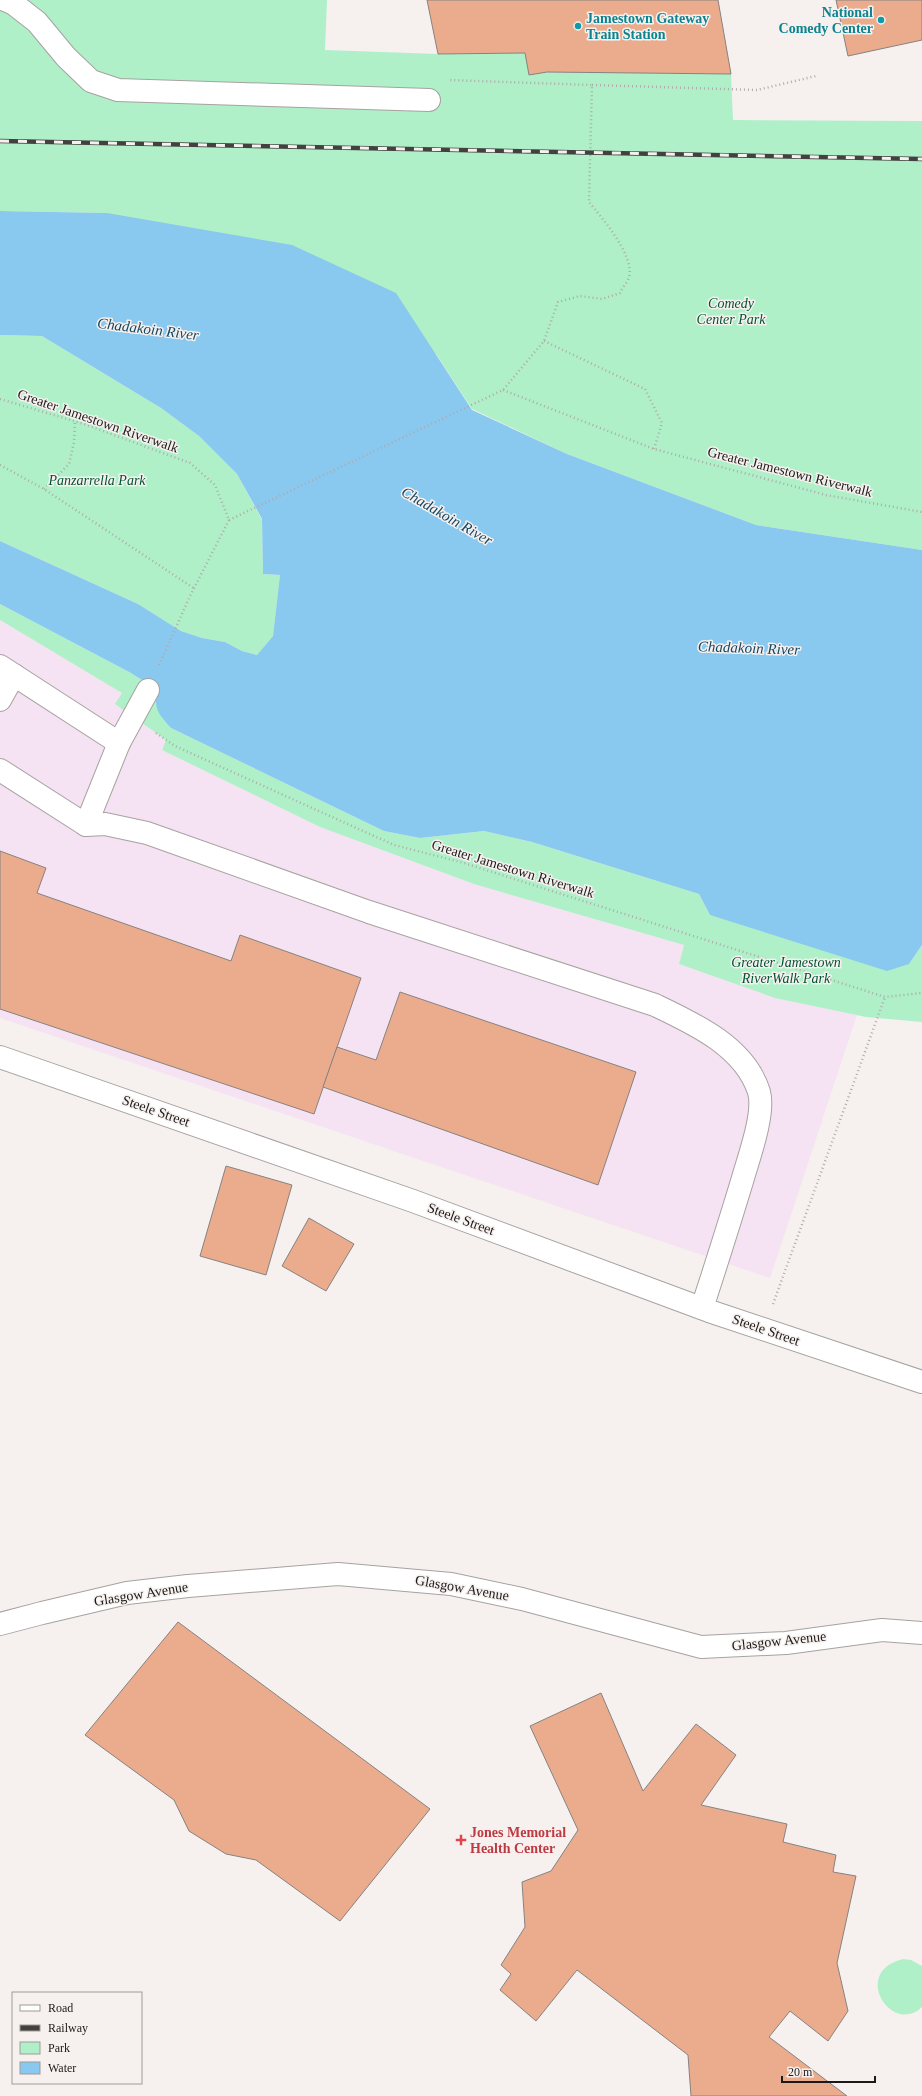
<svg xmlns="http://www.w3.org/2000/svg" width="922" height="2096" viewBox="0 0 922 2096" font-family="'Times New Roman',serif">
<style>
.industrial{fill:#f5e2f2}
.green{fill:#aff0c9}
.water{fill:#89c8ef}
.building{fill:#ebac8d;stroke:#868280}
.lines{fill:none;stroke-linecap:round;stroke-linejoin:round}
.minor-casing{stroke:#a7a2a0;stroke-width:24}
.path{stroke:#afabaa;stroke-width:2.5;stroke-dasharray:1 3;stroke-linecap:butt}
.minor{stroke:#fff;stroke-width:22}
.rail-casing{stroke:#434140;stroke-width:4.5}
.rail{stroke:#f6f1ef;stroke-width:3;stroke-dasharray:9;stroke-linecap:butt}
.culture-dot{fill:#0f9aa8;stroke:#f6f1ef;stroke-width:1.5}
.health-dot{fill:#e0444e;stroke:#f6f1ef;stroke-width:1.5}
.labels{text-anchor:middle;dominant-baseline:central;stroke-width:3;stroke-linejoin:round;paint-order:stroke}
.culture-label{font-size:14px;font-weight:bold;fill:#0d838f;stroke:#f6f1ef;text-anchor:end}
.park-label{font-size:14px;font-style:italic;fill:#005331;stroke:#f6f1ef}
.street-label{font-size:14px;fill:#1c1a19;stroke:#f6f1ef}
.health-label{font-size:14px;font-weight:bold;fill:#be3a42;stroke:#f6f1ef;text-anchor:start}
.water-label{font-size:15px;font-style:italic;fill:#154661;stroke:#f6f1ef}
</style>
<rect width="100%" height="100%" fill="#f6f1ef"/>
<path class="industrial" d="M0,620L122,693L116,704L166,740L162,750L320,827L474,884L684,945L679,964L775,998L857,1015L770,1278L0,1018Z"/>
<g class="green">
<path d="M0,0H327L325,50L438,54L525,53L530,75L547,72L731,74L733,120L922,121V550L756,525L567,454L472,409L436,354L107,213L0,211Z"/>
<path d="M0,335L42,336L161,408L199,436L237,474L262,520L263,574L280,575L273,636L257,655L242,651L225,642L202,638L181,631L138,604L0,541Z"/>
<path d="M0,604L131,673L156,689L171,728L384,831L420,838L484,831L532,842L699,894L710,915L909,964L922,945V1022L866,1017L775,998L679,964L684,945L474,884L320,827L162,750L166,740L115,704L122,693L0,620Z"/>
<path d="M903,1959L911,1960L922,1966V2007C892,2036 850,1972 903,1959Z"/>
</g>
<path class="water" d="M0,211L107,213L292,245L396,293L472,410L567,454L756,525L922,550V945L909,964L887,971L710,915L699,894L532,842L484,831L420,838L384,831L171,728C157,712 155,710 156,689L131,673L0,604V541L138,604L181,631L202,638L225,642L242,651L257,655L273,636L280,575L263,574L262,519L237,474L199,436L161,408L42,336L0,335Z"/>
<g class="building">
<path d="M427,0H718L731,74L547,72L529,75L525,53L438,54Z"/>
<path d="M836,0H922V40L848,56Z"/>
<path d="M0,851L46,868L37,893L231,961L240,935L361,978L314,1114L0,1009Z"/>
<path d="M400,992L636,1072L598,1185L323,1087L337,1047L376,1060Z"/>
<path d="M226,1166L292,1185L266,1275L200,1256Z"/>
<path d="M309,1218L354,1244L326,1291L282,1266Z"/>
<path d="M178,1622L430,1809L340,1921L256,1860L226,1854L189,1831L174,1800L85,1735Z"/>
<path d="M601,1693L643,1791L696,1724L736,1755L701,1805L787,1824L783,1842L836,1855L833,1872L856,1876L837,1963L848,2011L828,2041L790,2011L769,2037L847,2096H691L688,2055L577,1970L536,2021L500,1990L511,1974L501,1965L525,1927L522,1882L551,1871L578,1830L530,1726Z"/>
</g>
<g class="lines">
<defs>
<g id="minor">
<path d="M5,0L14,4L37,22L66,57L91,81L118,90L429,100"/>
<path d="M0,666L119,743"/>
<path d="M0,700L14,675"/>
<path d="M0,770L86,825L105,824L147,833L369,912L655,1005C695,1024 745,1047 759,1092C765,1113 749,1157 743,1178C730,1221 716,1265 702,1308"/>
<path d="M86,825L119,743L148,690"/>
<path d="M0,1057L413,1201L709,1311L922,1382"/>
<path d="M0,1624L42,1613L127,1593L188,1586L338,1574L451,1584L522,1599L701,1647L786,1643L882,1630L922,1633"/>
</g>
</defs>
<use href="#minor" class="minor-casing"/>
<g class="path">
<path d="M592,85L757,90L816,76"/>
<path d="M544,341L645,389L662,423L654,449"/>
<path d="M503,390L654,449L826,495L922,512"/>
<path d="M0,399L84,424L190,463L215,485L229,520"/>
<path d="M0,465L44,489L195,589"/>
<path d="M44,489L69,464L74,442L75,421"/>
<path d="M229,520L503,390L544,341L558,302L580,296L602,299L620,293C622,288 627,283 629,277C635,256 602,218 589,202L592,85L448,80"/>
<path d="M159,665L190,596L229,520"/>
<path d="M156,733L175,746L394,845L464,863L885,997L922,993"/>
<path d="M773,1304L885,997"/>
</g>
<use href="#minor" class="minor"/>
<defs>
<path id="rail" d="M0,141L922,159"/>
</defs>
<use href="#rail" class="rail-casing"/>
<use href="#rail" class="rail"/>
</g>
<g class="culture-dot">
<circle cx="881" cy="20" r="4"/>
<circle cx="578" cy="26" r="4"/>
</g>
<path class="health-dot" d="M459 1834h4v4h4v4h-4v4h-4v-4h-4v-4h4z"/>
<g class="labels">
<g class="culture-label">
<text x="873" y="12">National<tspan x="873" dy="16">Comedy Center</tspan></text>
<text x="586" y="18" text-anchor="start">Jamestown Gateway<tspan x="586" dy="16">Train Station</tspan></text>
</g>
<g class="park-label">
<text x="731" y="303">Comedy<tspan x="731" dy="16">Center Park</tspan></text>
<text x="97" y="480">Panzarrella Park</text>
<text x="786" y="962">Greater Jamestown<tspan x="786" dy="16">RiverWalk Park</tspan></text>
</g>
<g class="street-label">
<text transform="translate(98 421) rotate(19)">Greater Jamestown Riverwalk</text>
<text transform="translate(790 472) rotate(14)">Greater Jamestown Riverwalk</text>
<text transform="translate(513 869) rotate(17)">Greater Jamestown Riverwalk</text>
<text transform="translate(156 1111) rotate(19)">Steele Street</text>
<text transform="translate(461 1219) rotate(20)">Steele Street</text>
<text transform="translate(766 1330) rotate(19)">Steele Street</text>
<text transform="translate(462 1588) rotate(10)">Glasgow Avenue</text>
<text transform="translate(141 1594) rotate(-9)">Glasgow Avenue</text>
<text transform="translate(779 1641) rotate(-6)">Glasgow Avenue</text>
</g>
<g class="health-label">
<text x="470" y="1832">Jones Memorial<tspan x="470" dy="16">Health Center</tspan></text>
</g>
<g class="water-label">
<text transform="translate(148 329) rotate(7)">Chadakoin River</text>
<text transform="translate(447 516) rotate(30)">Chadakoin River</text>
<text transform="translate(749 648) rotate(2)">Chadakoin River</text>
</g>
</g>
<rect x="12" y="1992" width="130" height="92" fill="#f6f1ef" stroke="#9f9b99"/>
<rect x="20" y="2005" width="20" height="6" fill="#ffffff" stroke="#9f9b99"/>
<text x="48" y="2012" font-size="12" fill="#1c1a19">Road</text>
<rect x="20" y="2025" width="20" height="6" fill="#434140" stroke="#9f9b99"/>
<text x="48" y="2032" font-size="12" fill="#1c1a19">Railway</text>
<rect x="20" y="2042" width="20" height="12" fill="#aff0c9" stroke="#9f9b99"/>
<text x="48" y="2052" font-size="12" fill="#1c1a19">Park</text>
<rect x="20" y="2062" width="20" height="12" fill="#89c8ef" stroke="#9f9b99"/>
<text x="48" y="2072" font-size="12" fill="#1c1a19">Water</text>
<path d="M782 2076v6h93v-6" fill="none" stroke="#1c1a19" stroke-width="2"/>
<text x="788" y="2076" font-size="12" fill="#1c1a19" stroke="#f6f1ef" stroke-width="3" paint-order="stroke">20 m</text>
</svg>
